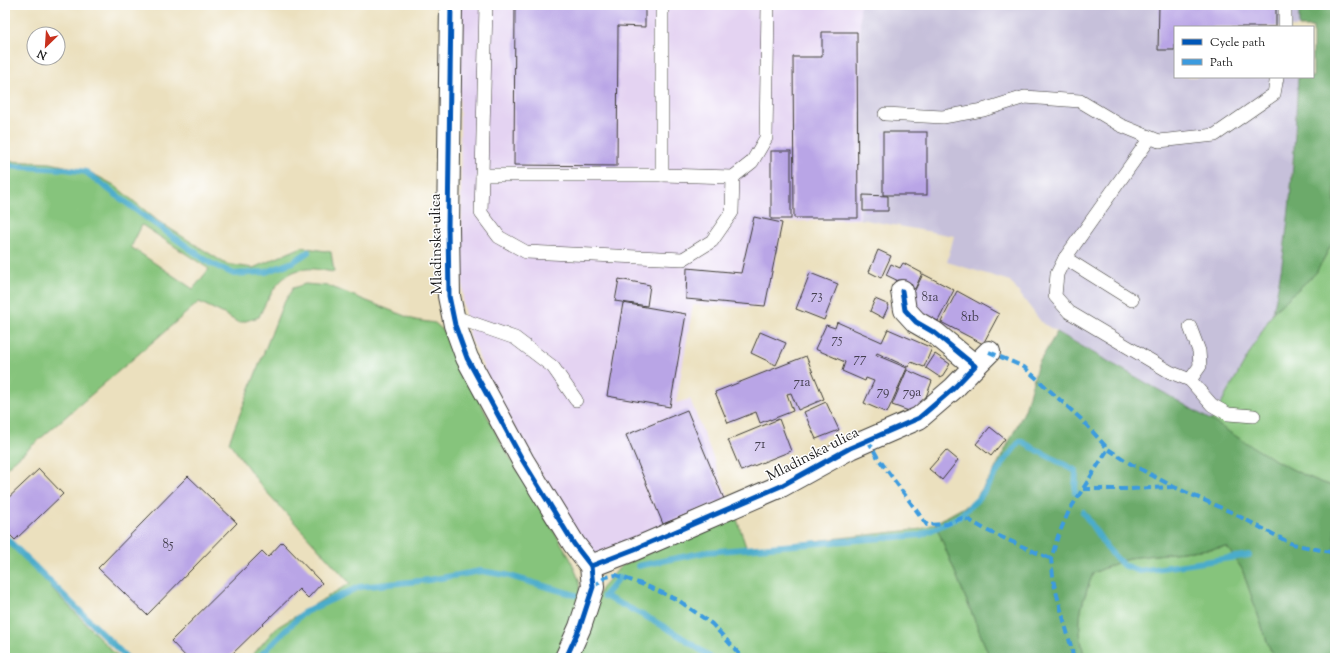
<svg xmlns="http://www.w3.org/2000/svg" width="1340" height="663" viewBox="0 0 1340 663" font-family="'Sorts Mill Goudy',serif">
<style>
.built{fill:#e4d3f2}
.industrial{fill:#c6c0da}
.green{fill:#86c47b;stroke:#51704c;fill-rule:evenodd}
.forest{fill:#6caa6b;stroke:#446344}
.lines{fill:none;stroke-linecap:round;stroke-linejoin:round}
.stream{stroke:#4caccb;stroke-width:6}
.building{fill:#b9a5e6}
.service-casing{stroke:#3b3934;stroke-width:14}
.minor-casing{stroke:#3b3934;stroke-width:24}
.service{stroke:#fff;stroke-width:13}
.minor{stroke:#fff;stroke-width:22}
.quiet{stroke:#3c9bdf;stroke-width:4;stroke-dasharray:8 4;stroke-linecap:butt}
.cycleway-casing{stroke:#fff;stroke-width:8}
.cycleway{stroke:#0057b8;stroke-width:5}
.labels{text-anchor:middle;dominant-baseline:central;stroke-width:3;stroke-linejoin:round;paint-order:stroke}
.number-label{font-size:13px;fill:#433e4e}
.street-label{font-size:15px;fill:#1c1c1c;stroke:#fff}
</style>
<rect width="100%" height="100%" fill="#fff"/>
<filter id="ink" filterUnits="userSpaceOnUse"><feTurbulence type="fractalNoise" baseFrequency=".025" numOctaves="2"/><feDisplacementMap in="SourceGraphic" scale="8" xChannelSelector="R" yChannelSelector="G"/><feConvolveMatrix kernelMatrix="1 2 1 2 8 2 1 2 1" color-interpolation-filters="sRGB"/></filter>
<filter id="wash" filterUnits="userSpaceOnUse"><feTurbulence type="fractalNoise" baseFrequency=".012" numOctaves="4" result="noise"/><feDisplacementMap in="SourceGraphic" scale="16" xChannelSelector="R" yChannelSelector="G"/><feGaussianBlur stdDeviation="0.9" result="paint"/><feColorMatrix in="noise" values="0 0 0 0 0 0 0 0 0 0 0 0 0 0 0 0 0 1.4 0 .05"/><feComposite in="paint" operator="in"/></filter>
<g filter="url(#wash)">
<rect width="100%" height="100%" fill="#ebe0be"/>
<path class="built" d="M458,5H860V219L783,222L766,308L693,305L676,403L690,399L730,502L589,557L495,394L469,334L463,304Z"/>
<path class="industrial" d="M860,5H1299V27H1175V77H1298L1294,145L1288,222L1280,278L1273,312L1211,421L1042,323L1010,281L947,262L954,236L860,219Z"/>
<g class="green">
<path d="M5,161L50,163L88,171L114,185L158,221L226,264L253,268L302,247L331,252L334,272C325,271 315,268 306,269C281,270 268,297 259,317L239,323L222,313L199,302L5,469ZM142,225L209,269L193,289L131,247Z"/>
<path d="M1335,238V487C1290,473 1251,446 1211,421L1273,312L1316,273Z"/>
<path d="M305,284L329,286L415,320L435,323L445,332L500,441L570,558L579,580L581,605L556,658H250L276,628L350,583L262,487L229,442L282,306L293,288Z"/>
<path d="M736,516L747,550L831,539L922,529L935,523L990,658H575L601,589L621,566L679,539Z"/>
<path d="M5,536L61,598L119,658H5Z"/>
<path d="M1227,547L1242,569L1268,644L1274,658H1085C1075,620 1080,609 1093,573L1129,558Z"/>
</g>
<g class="forest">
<path d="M1299,5H1335V238L1316,273L1273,312C1290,235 1294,156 1298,77H1313V27H1299Z"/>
<path d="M1057,332C1108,362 1161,390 1212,421C1252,446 1290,473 1335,487V658H1274L1268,644L1242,569L1227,547L1129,558L1093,573C1080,608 1075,621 1085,658H990L935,523L973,502L994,471L1025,410L1037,366Z"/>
</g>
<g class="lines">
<g class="stream">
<path d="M5,166L65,169L86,172L140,213L210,263L234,274L266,272L293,262L308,252"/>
<path d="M1083,512L1107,548L1123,565L1139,571L1191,564L1249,555"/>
<path d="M5,537L127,658"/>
<path d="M638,566L706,552L921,535L959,517L980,497L1003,463L1020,441L1076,471L1075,492"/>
<path d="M619,578L604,596C642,614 678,632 711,658"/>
<path d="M258,658L303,613L359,587L429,580L481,571L506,575L575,595"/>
</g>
</g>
<g id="blocks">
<g class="building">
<path d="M515,5H645V27L618,26L617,166L514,165Z"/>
<path d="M1159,5H1276V27H1175V50H1158Z"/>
<path d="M822,32H857L858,218H794L793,57H822Z"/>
<rect x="883" y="132" width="44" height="63"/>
<rect x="771" y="151" width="20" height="68"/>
<path d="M863,195L888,196V211H863Z"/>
<path d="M754,217L782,223L765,306L686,299L687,268L741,273Z"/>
<path d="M878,250L891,256L881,278L869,272Z"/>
<path d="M903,263L922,273L915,289L886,275L891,264L900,268Z"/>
<path d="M810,273L838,284L824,320L796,309Z"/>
<path d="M923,274L954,290L938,321L907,306Z"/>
<path d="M619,279L650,285L647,306L615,301Z"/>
<path d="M957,291L999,314L983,344L941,322Z"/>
<path d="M875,299L889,305L883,318L870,311Z"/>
<path d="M623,303L686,314L670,407L607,396Z"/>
<path d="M837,322L882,342L888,329L932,348L924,367L911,362L908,367L877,353L876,355L907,368L887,413L864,403L874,381L866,378L865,381L842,371L845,362L815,349L826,325L835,328Z"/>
<path d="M760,332L786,343L776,365L751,353Z"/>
<path d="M935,354L950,364L941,378L926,368Z"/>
<path d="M806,356L824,399L798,410L791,393L787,394L793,411L770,420V419L760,423L756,412L728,423L715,392Z"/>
<path d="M907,370L932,381L923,405L909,411L892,405Z"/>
<path d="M826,402L839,430L816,439L804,412Z"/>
<path d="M687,410L724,499L663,524L626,435Z"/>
<path d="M779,419L791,451L741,471L728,440Z"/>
<path d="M990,427L1005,439L991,456L976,444Z"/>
<path d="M946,450L958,460L942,480L929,469Z"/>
<path d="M39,469L63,494L15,540L5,530V501Z"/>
<path d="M188,476L237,523L147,615L98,568Z"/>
<path d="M282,542L322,583L308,598L299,589L228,658H187L171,641L262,551L268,557Z"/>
</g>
</g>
</g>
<g filter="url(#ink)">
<use href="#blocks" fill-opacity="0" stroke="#3b3934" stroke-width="1"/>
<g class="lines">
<defs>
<g id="service">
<path d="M662,5V175L733,177L752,162L766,138L768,5"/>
<path d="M1285,27V5"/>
<path d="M885,114L943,117L983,110L1025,97L1080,101L1120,125L1159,141L1215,135L1274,94L1277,77"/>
<path d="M482,175L486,5"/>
<path d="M662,175H482L481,213L499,237L526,252L683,259L712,241L732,212L733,177"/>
<path d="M1065,258L1057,274L1055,296L1069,312L1170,372L1190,380L1212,405L1228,414L1254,416"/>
<path d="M1132,300L1065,258L1150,138"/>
<path d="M452,316L515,338L553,367L576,400"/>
<path d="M1190,380L1200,366L1199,351L1190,327"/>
</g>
<g id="minor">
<path d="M451,5L448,227L449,296L455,325L467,358L523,461L574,544L591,566L593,587L580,627L566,658"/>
<path d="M975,366L989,352"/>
<path d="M591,566L635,549L781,486L850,448L919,418L954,388L975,366L935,333L916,322L905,310L902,291"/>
</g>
</defs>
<use href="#service" class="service-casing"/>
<use href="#minor" class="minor-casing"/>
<use href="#service" class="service"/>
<use href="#minor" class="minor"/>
<g class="quiet">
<path d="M989,352L1024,367L1081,419L1108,449L1131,464L1174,487L1231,512L1292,544L1335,553"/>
<path d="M868,440L878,458L927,525L947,524L962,518L969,520L988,531L1051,559"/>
<path d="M1083,489H1130L1174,487"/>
<path d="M593,587L606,577L616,575L647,586L678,600L712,624L743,658"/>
<path d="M1073,658L1072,650L1054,584L1051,559L1058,536L1069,511L1108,449"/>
</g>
<defs>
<g id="cycleway">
<path d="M451,5L448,227L449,296L455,325L467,358L523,461L574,544L591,566L593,587L580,627L566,658"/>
<path d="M591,566L635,549L781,486L850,448L919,418L954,388L975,366L935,333L916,322L905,310L902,291"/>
</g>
</defs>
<use href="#cycleway" class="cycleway-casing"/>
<use href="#cycleway" class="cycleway"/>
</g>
</g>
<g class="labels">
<g class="number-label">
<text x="817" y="296">73</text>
<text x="930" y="298">81a</text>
<text x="970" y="318">81b</text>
<text x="837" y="340">75</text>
<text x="860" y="359">77</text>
<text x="802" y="383">71a</text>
<text x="883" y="392">79</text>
<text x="912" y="393">79a</text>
<text x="760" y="445">71</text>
<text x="168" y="545">85</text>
</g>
<g class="street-label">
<text transform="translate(437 244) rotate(-91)">Mladinska ulica</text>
<text transform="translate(813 455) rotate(-27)">Mladinska ulica</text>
</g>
</g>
<rect width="1340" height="663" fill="none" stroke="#fff" stroke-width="20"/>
<rect x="1174" y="26" width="140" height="52" fill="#ffffff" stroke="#a4a4a4"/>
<rect x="1182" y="39" width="20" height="6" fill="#0057b8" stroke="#a4a4a4"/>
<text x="1210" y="46" font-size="12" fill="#1c1c1c">Cycle path</text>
<rect x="1182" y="59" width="20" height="6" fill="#3c9bdf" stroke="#a4a4a4"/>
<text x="1210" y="66" font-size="12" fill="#1c1c1c">Path</text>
<g transform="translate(46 46) rotate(205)"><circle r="19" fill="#ffffff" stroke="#a4a4a4"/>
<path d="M0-3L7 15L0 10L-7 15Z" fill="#c8321e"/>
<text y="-6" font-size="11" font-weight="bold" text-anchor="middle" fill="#1c1c1c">N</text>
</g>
</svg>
